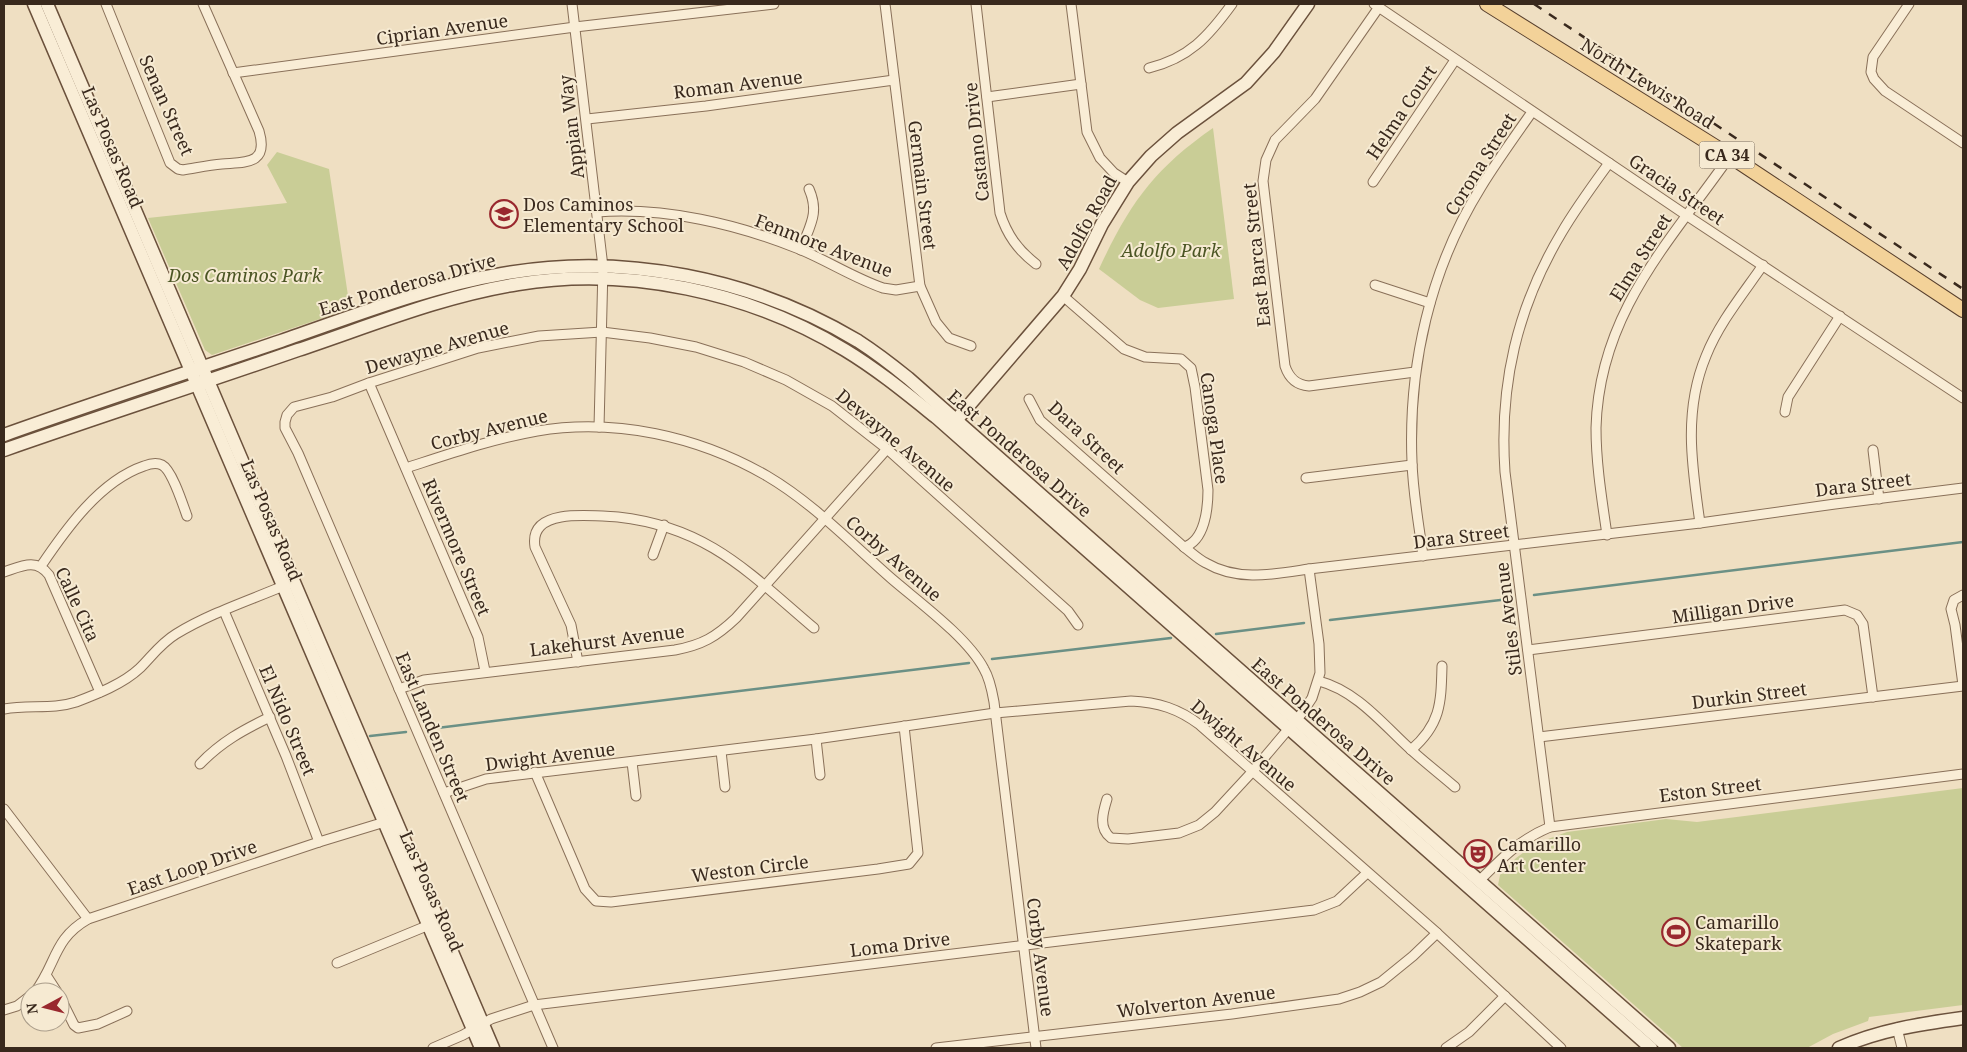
<svg xmlns="http://www.w3.org/2000/svg" width="1967" height="1052" viewBox="0 0 1967 1052" font-family="'Noto Serif',serif">
<style>
.green{fill:#c9cd96}
.lines{fill:none;stroke-linecap:round;stroke-linejoin:round}
.stream{stroke:#6b9085;stroke-width:2.5}
.street-casing{stroke:#897059;stroke-width:11}
.secondary-casing{stroke:#6b513c;stroke-width:15}
.primary-casing{stroke:#573f2d;stroke-width:16}
.street{stroke:#f9edd6;stroke-width:9}
.secondary{stroke:#f9edd6;stroke-width:12}
.primary{stroke:#f3d299;stroke-width:14}
.rail{stroke:#39291d;stroke-width:2.5;stroke-dasharray:9 9;stroke-linecap:butt}
.labels{text-anchor:middle;dominant-baseline:central;stroke-width:4;stroke-linejoin:round;paint-order:stroke}
.shield{fill:#f6ead2;stroke:#726353;stroke-width:1}
.shield-label{font-size:16px;font-weight:bold;fill:#39291d}
.street-label{font-size:18px;fill:#39291d;stroke:#f6ead2}
.poi-label{font-size:18px;fill:#39291d;stroke:#f6ead2;text-anchor:start}
.park-label{font-size:18px;font-style:italic;fill:#4b5524;stroke:#f6ead2}
</style>
<rect width="100%" height="100%" fill="#efdfc2"/>
<g class="green">
<path d="M1213,128L1234,299L1158,308L1140,300L1099,269C1129,204 1154,169 1213,128Z"/>
<path d="M277,152L329,169L350,309L212,355L205,350L148,218L287,203L267,165Z"/>
<path d="M1963,788V1005L1869,1017L1868,1021L1833,1034L1807,1048H1683L1498,885L1500,875L1516,858L1537,843L1567,832L1666,819L1697,822Z"/>
</g>
<g class="lines">
<g class="stream">
<path d="M1534,595L1963,542"/>
<path d="M1330,620L1509,599"/>
<path d="M1216,634L1304,623"/>
<path d="M992,659L1171,638"/>
<path d="M429,729L969,663"/>
<path d="M370,736L406,732"/>
</g>
<defs>
<g id="street">
<path d="M106,4L170,163L178,169L183,170C196,168 209,165 222,164C245,162 269,165 259,131L203,4"/>
<path d="M572,4L603,267L599,427"/>
<path d="M885,4L920,286L936,322L949,338L971,346"/>
<path d="M976,4L1000,213C1007,235 1018,250 1036,264"/>
<path d="M1071,4L1087,132L1100,158L1114,173L1128,182"/>
<path d="M1374,4L1686,215L1963,398"/>
<path d="M1909,4L1873,57L1871,72L1874,79L1885,91L1963,143"/>
<path d="M1379,7L1315,99L1275,140L1266,160L1263,181L1285,366C1289,378 1296,385 1309,386L1415,372"/>
<path d="M1149,68C1189,58 1208,37 1232,4"/>
<path d="M233,73L575,27L774,4"/>
<path d="M987,97L1081,84"/>
<path d="M587,119L706,106L894,80"/>
<path d="M1373,182L1455,60"/>
<path d="M597,212C665,207 737,224 799,249C828,261 854,278 883,288L896,290L920,286"/>
<path d="M801,250C809,226 820,214 809,189"/>
<path d="M1375,285L1430,303"/>
<path d="M1063,296L1124,349L1145,357L1181,359L1191,368L1195,387L1208,490C1208,508 1205,541 1184,547"/>
<path d="M369,383L478,637L485,671"/>
<path d="M1029,399L1040,420L1184,547C1191,552 1198,559 1206,563C1238,582 1275,574 1309,569L1700,523L1835,504L1963,488"/>
<path d="M1785,412L1788,397L1840,316"/>
<path d="M1873,450L1879,499"/>
<path d="M406,468C449,454 492,439 537,431C615,418 698,436 767,476C813,503 852,544 892,579C920,603 968,638 984,669C990,679 992,691 994,702L1036,1048"/>
<path d="M1306,478L1412,465"/>
<path d="M1700,523C1692,467 1683,411 1706,356C1719,323 1743,294 1763,265"/>
<path d="M1607,535C1602,500 1596,464 1596,428C1599,314 1668,244 1730,156"/>
<path d="M653,555L664,525"/>
<path d="M1423,556C1419,525 1413,494 1412,462C1408,366 1430,269 1481,187C1497,161 1515,136 1532,112"/>
<path d="M41,566C66,529 100,481 144,466C149,464 156,462 162,465C172,470 183,505 187,516"/>
<path d="M4,572C22,566 36,558 49,575L100,692"/>
<path d="M1963,595L1954,600L1951,609L1955,625L1963,685"/>
<path d="M224,611L286,756L319,842"/>
<path d="M1528,650L1845,610L1857,615L1863,624L1873,697"/>
<path d="M578,662L571,625L535,547C532,528 544,520 561,517C579,514 600,516 618,517C708,527 749,573 814,628"/>
<path d="M1319,681C1356,691 1381,722 1408,747C1423,761 1440,774 1455,787"/>
<path d="M399,689L424,680L675,650C702,645 716,637 736,618L887,449"/>
<path d="M4,709C28,704 52,710 76,702C97,694 123,684 140,668C152,656 161,643 176,634C210,613 251,600 288,584"/>
<path d="M1539,737L1963,686"/>
<path d="M816,739L820,775"/>
<path d="M1411,750C1441,724 1441,703 1442,666"/>
<path d="M721,751L725,787"/>
<path d="M632,762L636,796"/>
<path d="M200,764C221,742 243,730 270,717"/>
<path d="M535,772L585,889L596,901L611,902L878,869L909,864L918,853L904,726"/>
<path d="M444,793L486,779L816,739L995,713L1131,701C1158,702 1179,709 1200,725L1437,933L1561,1048"/>
<path d="M1107,799C1103,812 1098,828 1111,838L1128,839L1179,833L1199,825L1215,812L1252,772L1302,713L1312,698L1320,673L1319,644L1309,569"/>
<path d="M4,809L88,919"/>
<path d="M1550,827L1505,472C1499,385 1517,307 1562,232C1576,208 1593,185 1609,163"/>
<path d="M1479,881C1502,858 1519,840 1550,827L1963,774"/>
<path d="M337,963L429,925"/>
<path d="M46,975L57,992"/>
<path d="M35,992C57,963 53,939 88,919L319,842L388,821"/>
<path d="M60,997L74,1025L78,1028L98,1024L127,1011"/>
<path d="M4,1010L17,1006L30,996"/>
<path d="M1897,1028L1902,1048"/>
<path d="M433,1048L463,1035L491,1019L534,1005L1314,910L1337,901L1367,873"/>
<path d="M553,1048L298,453L285,428V422L287,415L294,407L332,397L369,383L478,348L539,336L602,332L650,338L696,347L744,362L786,380L832,406L887,449L1068,611L1078,625"/>
<path d="M936,1048L1232,1014L1339,999L1360,992L1381,982L1413,956L1437,933"/>
<path d="M1446,1048L1469,1032L1505,996"/>
</g>
<g id="secondary">
<path d="M34,4L481,1048"/>
<path d="M47,4L493,1048"/>
<path d="M952,425L1063,296L1080,269L1102,224L1128,182L1151,156L1177,133L1246,83L1274,52L1308,4"/>
<path d="M4,435C96,402 189,372 281,341C354,316 426,287 502,274C623,252 753,278 858,341C875,352 892,365 908,378L1669,1048"/>
<path d="M4,450C101,416 200,384 298,350C370,326 442,296 518,284C628,266 750,292 845,350C878,370 907,394 937,418L1651,1048"/>
<path d="M1839,1048C1879,1030 1920,1024 1963,1018"/>
</g>
<path id="primary" d="M1487,4L1730,156L1963,310"/>
</defs>
<use href="#street" class="street-casing"/>
<use href="#secondary" class="secondary-casing"/>
<use href="#primary" class="primary-casing"/>
<use href="#street" class="street"/>
<use href="#secondary" class="secondary"/>
<use href="#primary" class="primary"/>
<path class="rail" d="M1534,4L1963,289"/>
</g>
<defs>
<symbol id="school-ring" viewBox="-11 -11 22 22"><circle r="9.5" fill="#f6ead2" stroke="#99282e" stroke-width="1.5"/><path d="M0-5L7-2L0 1L-7-2ZM-4 1L0 2.5L4 1V4Q0 6-4 4Z" fill="#99282e"/></symbol>
<symbol id="theatre-ring" viewBox="-11 -11 22 22"><circle r="9.5" fill="#f6ead2" stroke="#99282e" stroke-width="1.5"/><path d="M-5-5.5Q0-4 5-5.5V0Q5 5 0 6Q-5 5-5 0ZM-3.3-2.5H-1v1.5H-3.3ZM1-2.5H3.3v1.5H1ZM-2.8 1Q0 5.5 2.8 1Z" fill="#99282e"/></symbol>
<symbol id="stadium-ring" viewBox="-11 -11 22 22"><circle r="9.5" fill="#f6ead2" stroke="#99282e" stroke-width="1.5"/><path d="M0-5a6.5 5 0 1 0 0 10a6.5 5 0 1 0 0-10ZM-3.5-1.8h7v3.6h-7Z" fill="#99282e"/></symbol>
</defs>
<g fill-rule="evenodd">
<use href="#school-ring" x="488" y="198" width="32" height="32"/>
<use href="#theatre-ring" x="1462" y="838" width="32" height="32"/>
<use href="#stadium-ring" x="1660" y="916" width="32" height="32"/>
</g>
<g class="labels">
<rect class="shield" x="1699.5" y="141.5" width="55" height="27" rx="4"/>
<g class="shield-label">
<text x="1727" y="155">CA 34</text>
</g>
<g class="street-label">
<text transform="translate(442 29) rotate(-8)">Ciprian Avenue</text>
<text transform="translate(1648 83) rotate(32)">North Lewis Road</text>
<text transform="translate(738 84) rotate(-7)">Roman Avenue</text>
<text transform="translate(167 105) rotate(66)">Senan Street</text>
<text transform="translate(1401 112) rotate(-56)">Helma Court</text>
<text transform="translate(571 127) rotate(-97)">Appian Way</text>
<text transform="translate(976 142) rotate(-96)">Castano Drive</text>
<text transform="translate(113 147) rotate(67)">Las Posas Road</text>
<text transform="translate(1480 164) rotate(-58)">Corona Street</text>
<text transform="translate(923 185) rotate(83)">Germain Street</text>
<text transform="translate(1677 189) rotate(34)">Gracia Street</text>
<text transform="translate(1086 222) rotate(-61)">Adolfo Road</text>
<text transform="translate(824 245) rotate(21)">Fenmore Avenue</text>
<text transform="translate(1256 255) rotate(-96)">East Barca Street</text>
<text transform="translate(1640 257) rotate(-58)">Elma Street</text>
<text transform="translate(407 284) rotate(-16)">East Ponderosa Drive</text>
<text transform="translate(437 347) rotate(-16)">Dewayne Avenue</text>
<text transform="translate(1215 428) rotate(82)">Canoga Place</text>
<text transform="translate(489 429) rotate(-14)">Corby Avenue</text>
<text transform="translate(1087 437) rotate(43)">Dara Street</text>
<text transform="translate(896 440) rotate(40)">Dewayne Avenue</text>
<text transform="translate(1020 453) rotate(41)">East Ponderosa Drive</text>
<text transform="translate(1863 484) rotate(-7)">Dara Street</text>
<text transform="translate(272 520) rotate(67)">Las Posas Road</text>
<text transform="translate(1461 536) rotate(-7)">Dara Street</text>
<text transform="translate(457 547) rotate(67)">Rivermore Street</text>
<text transform="translate(894 558) rotate(41)">Corby Avenue</text>
<text transform="translate(78 604) rotate(65)">Calle Cita</text>
<text transform="translate(1733 608) rotate(-8)">Milligan Drive</text>
<text transform="translate(1508 619) rotate(-97)">Stiles Avenue</text>
<text transform="translate(607 640) rotate(-7)">Lakehurst Avenue</text>
<text transform="translate(1749 695) rotate(-7)">Durkin Street</text>
<text transform="translate(288 720) rotate(67)">El Nido Street</text>
<text transform="translate(1324 721) rotate(41)">East Ponderosa Drive</text>
<text transform="translate(433 727) rotate(67)">East Landen Street</text>
<text transform="translate(1244 745) rotate(40)">Dwight Avenue</text>
<text transform="translate(550 756) rotate(-7)">Dwight Avenue</text>
<text transform="translate(1710 789) rotate(-7)">Eston Street</text>
<text transform="translate(192 867) rotate(-19)">East Loop Drive</text>
<text transform="translate(750 868) rotate(-7)">Weston Circle</text>
<text transform="translate(432 891) rotate(66)">Las Posas Road</text>
<text transform="translate(900 944) rotate(-7)">Loma Drive</text>
<text transform="translate(1041 957) rotate(83)">Corby Avenue</text>
<text transform="translate(1196 1001) rotate(-7)">Wolverton Avenue</text>
</g>
<g class="poi-label">
<text x="523" y="204">Dos Caminos<tspan x="523" dy="21">Elementary School</tspan></text>
<text x="1497" y="844">Camarillo<tspan x="1497" dy="21">Art Center</tspan></text>
<text x="1695" y="922">Camarillo<tspan x="1695" dy="21">Skatepark</tspan></text>
</g>
<g class="park-label">
<text x="1171" y="250">Adolfo Park</text>
<text x="245" y="275">Dos Caminos Park</text>
</g>
</g>
<rect width="1967" height="1052" fill="none" stroke="#39291d" stroke-width="10"/>
<g transform="translate(45 1007) rotate(263)"><circle r="24" fill="#f6ead2" stroke="#aa9d8a"/>
<path d="M0-4L9 19L0 12L-9 19Z" fill="#99282e"/>
<text y="-8" font-size="14" font-weight="bold" text-anchor="middle" fill="#39291d">N</text>
</g>
</svg>
